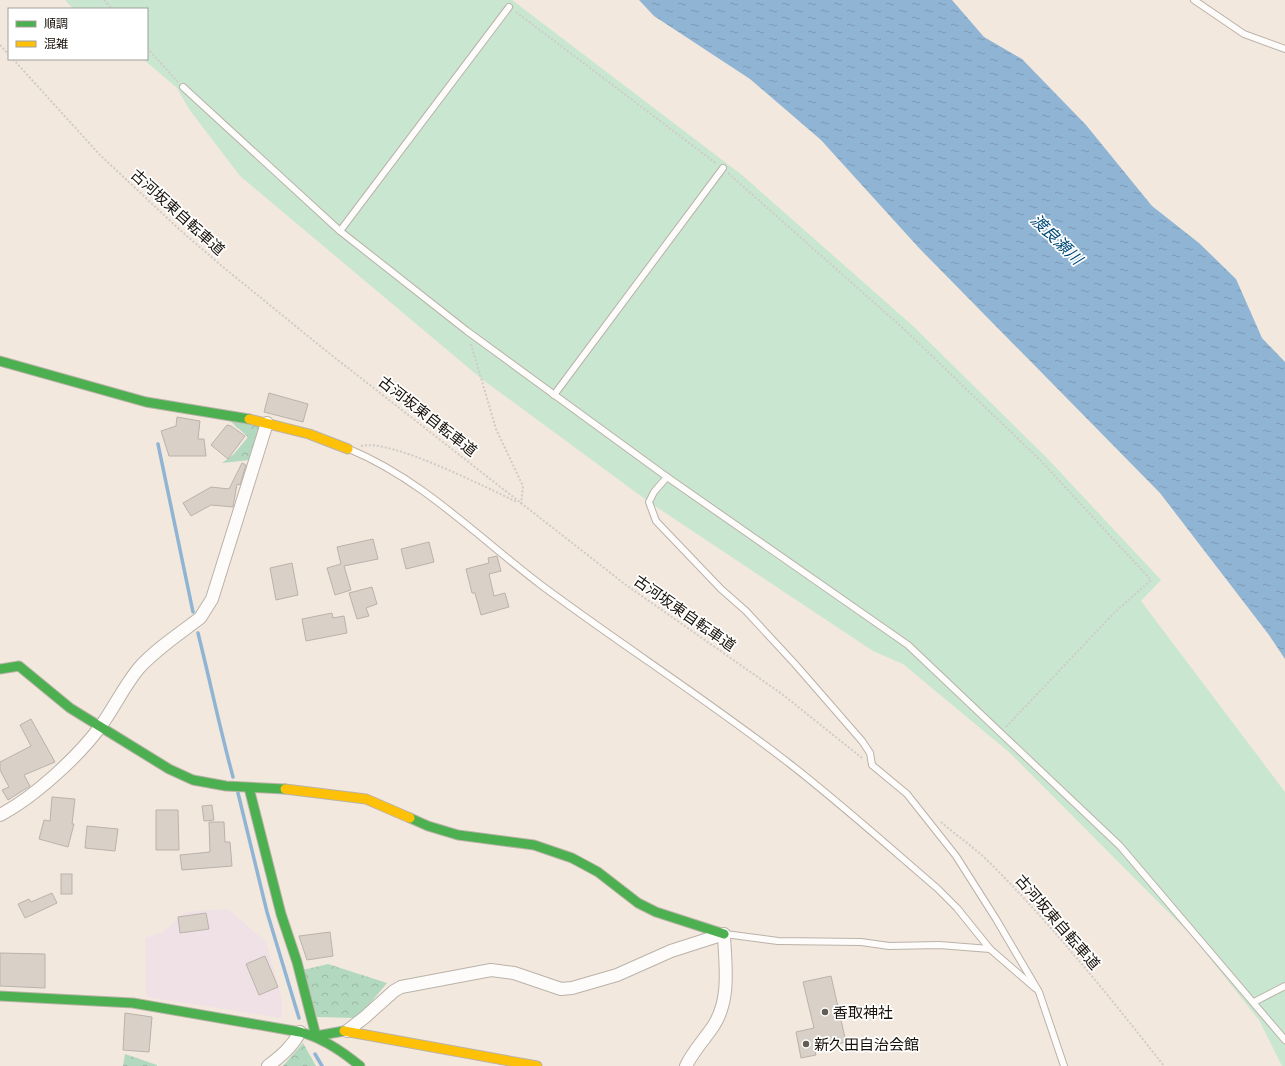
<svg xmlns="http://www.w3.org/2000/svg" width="1285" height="1066" viewBox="0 0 1285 1066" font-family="'Titillium Web','Noto Sans JP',sans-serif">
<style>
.commercial{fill:#f0e1e6}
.forest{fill:url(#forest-crowns)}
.garden{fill:#c9e6d1}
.water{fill:url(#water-ripples)}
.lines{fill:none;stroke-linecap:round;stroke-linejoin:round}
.stream{stroke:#90b4d3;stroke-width:3.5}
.building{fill:#d9d0c8;stroke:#bbb2ab}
.lane-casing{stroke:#bab2a9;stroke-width:8}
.street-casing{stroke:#bab2a9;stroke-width:14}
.fast-casing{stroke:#bab2a9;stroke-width:11}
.slow-casing{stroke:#bab2a9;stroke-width:11}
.path{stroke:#cecbc8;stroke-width:2;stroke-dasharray:2 2;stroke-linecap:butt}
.lane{stroke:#fdfcfa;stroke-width:6}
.street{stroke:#fdfcfa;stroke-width:12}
.fast{stroke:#4caf50;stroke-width:9}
.slow{stroke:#ffc107;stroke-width:9}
.poi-dot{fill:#635c53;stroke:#fff;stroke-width:1.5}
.labels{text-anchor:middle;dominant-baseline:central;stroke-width:3.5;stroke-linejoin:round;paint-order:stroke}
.street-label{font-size:15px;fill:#161009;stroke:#fff}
.poi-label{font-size:15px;fill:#161009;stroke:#fff;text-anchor:start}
.water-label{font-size:16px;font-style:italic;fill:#014a78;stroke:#fff}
</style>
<defs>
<pattern id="forest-crowns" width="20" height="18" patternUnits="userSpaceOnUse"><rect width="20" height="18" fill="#b2d9bf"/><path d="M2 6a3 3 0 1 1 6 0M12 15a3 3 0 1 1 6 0" fill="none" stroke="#98b9a3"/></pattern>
<pattern id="water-ripples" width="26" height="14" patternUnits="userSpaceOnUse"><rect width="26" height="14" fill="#90b4d3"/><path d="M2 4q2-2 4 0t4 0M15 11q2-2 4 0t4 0" fill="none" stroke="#7b9ab4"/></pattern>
</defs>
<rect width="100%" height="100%" fill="#f3e8dd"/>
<path class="commercial" d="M228,909L266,942L282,1000L281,1018L146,997L145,938L163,932L185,912Z"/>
<g class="forest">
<path d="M228,419L257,425L260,432L249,460L222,463L234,454L248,437Z"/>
<path d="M328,964L387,983L367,1007L354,1018L317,1017L303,970Z"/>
<path d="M303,1043L316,1066H283Z"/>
<path d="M125,1054L157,1065V1066H123Z"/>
</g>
<path class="garden" d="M65,0H512L742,175L913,326L1047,458L1161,580L1141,601L1285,792V1066H1282L1259,1020L1193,937L1010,753L903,664L873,651L649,502L483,380L240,176L189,109L177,88L143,59H147V9H73Z"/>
<path class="water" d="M639,0H952L984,37L1022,59L1086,125L1152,206L1199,243L1236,279L1262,338L1285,362V659L1269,635L1160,493L919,248L821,140L750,79L654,16Z"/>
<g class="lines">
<g class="stream">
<path d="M158,444L193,612"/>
<path d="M198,633C210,681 220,729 233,777"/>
<path d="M238,793L267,912L299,1018"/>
<path d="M315,1054L322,1066"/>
</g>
</g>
<g class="building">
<path d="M269,393L308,404L303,422L264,412Z"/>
<path d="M177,417L200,421L198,439H204L206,456H169L161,431L176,426Z"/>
<path d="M227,425L231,426L245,436L228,459L211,445Z"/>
<path d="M242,463L246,465L240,485L237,484L233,507L211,505L191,516L183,503L211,487L229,489Z"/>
<path d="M373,539L378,559L344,566L351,590L335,595L327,568L341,564L337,547Z"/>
<path d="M429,542L434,562L406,569L401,549Z"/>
<path d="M497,556L501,571L489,574L494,596L505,593L509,607L481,615L475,593H472L466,569L489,563L488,558Z"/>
<path d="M292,563L298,595L276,600L270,568Z"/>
<path d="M372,587L377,604L366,608L369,616L357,619L349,593Z"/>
<path d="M332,613L333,618L344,616L347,633L306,641L302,619Z"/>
<path d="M31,719L55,762L24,775L30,786L8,800L2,790L9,787L0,770V762L31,746L20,725Z"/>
<path d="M52,797L75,799L72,824H74L68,847L39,839L44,820L50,821Z"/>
<path d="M212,805L214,820L204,821L202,806Z"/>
<path d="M156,810H178L179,850H156Z"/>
<path d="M209,822H224L225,842H230L232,866L182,870L180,855L210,852Z"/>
<path d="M87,826L118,829L115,851L85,848Z"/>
<rect x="61" y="874" width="11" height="20"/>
<path d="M52,893L57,903L25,918L18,904L29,899L31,902Z"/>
<path d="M206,913L209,929L180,933L178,917Z"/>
<path d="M330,932L333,956L307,960L299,936Z"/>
<path d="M0,953L45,954V988L0,986Z"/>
<path d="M265,956L278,987L259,995L246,964Z"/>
<path d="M831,976L846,1042L814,1049L816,1055L801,1058L796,1032L814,1028L803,982Z"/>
<path d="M125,1013L152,1017L149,1052L123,1050Z"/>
</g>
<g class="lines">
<defs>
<g id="lane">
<path d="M1194,0L1244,34L1285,49"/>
<path d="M183,87L340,231L467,331L667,477L908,645L1120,846L1285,1040"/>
<path d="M340,231L509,7"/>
<path d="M554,395L723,168"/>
<path d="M349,449C422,479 479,538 541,585C623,646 709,701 790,764C840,803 888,846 937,888L957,908L990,949"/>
<path d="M667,477L654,492L649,502L656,521L721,589L746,611L795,664L862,741L870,753L872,765L907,794L956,856L996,919L1039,992L1064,1066"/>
<path d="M725,934L778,941L861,942L889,946L939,945L990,949L1035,988"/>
<path d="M1254,1002L1285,986"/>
</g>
<g id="street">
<path d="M0,815C33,798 78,757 100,727C114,708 124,686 139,668C156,649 179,634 200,618L212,599L267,423"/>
<path d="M347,1031L365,1017L394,991L401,987L491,970L514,973L561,989L572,988L617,975L671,951L724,934C725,964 731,998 714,1025C705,1039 693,1051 686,1066"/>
<path d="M268,1066C281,1056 292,1047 300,1032"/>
</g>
<g id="fast">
<path d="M0,361L146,402L249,419"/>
<path d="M0,669L19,666L70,708L169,769L193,780L226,786L285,789"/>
<path d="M249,788L281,914L297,962L316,1036L344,1031"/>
<path d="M410,818L428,826L458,835L534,845L572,858L598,872L638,903L656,912L724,934"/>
<path d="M0,996L133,1003L300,1032C323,1038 342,1051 360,1066"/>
</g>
<g id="slow">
<path d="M249,419L309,434L348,449"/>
<path d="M285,789L366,799L410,818"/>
<path d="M344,1031L537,1066"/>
</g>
</defs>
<use href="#lane" class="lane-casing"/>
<use href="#street" class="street-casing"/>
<use href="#fast" class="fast-casing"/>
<use href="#slow" class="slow-casing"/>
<g class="path">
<path d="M104,0L112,9"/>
<path d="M516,12L717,164"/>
<path d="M0,45L9,55"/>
<path d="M147,48L178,82"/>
<path d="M13,59L99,154L180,230L223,267L325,350L626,585L782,694L862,758"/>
<path d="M728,173L905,330L1041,461L1151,580L1114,613L1006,727"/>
<path d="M471,344L496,429L523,486L521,504"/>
<path d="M361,446C390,438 487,488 517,502"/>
<path d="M941,822C957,836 975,848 990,863C1053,926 1109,996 1164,1066"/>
</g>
<use href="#lane" class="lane"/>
<use href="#street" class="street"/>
<use href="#fast" class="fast"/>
<use href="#slow" class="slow"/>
</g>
<g class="poi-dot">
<circle cx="825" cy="1012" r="4"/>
<circle cx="806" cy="1044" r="4"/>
</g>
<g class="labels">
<g class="street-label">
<text transform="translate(178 212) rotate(42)">古河坂東自転車道</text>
<text transform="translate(428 416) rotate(38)">古河坂東自転車道</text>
<text transform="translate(685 613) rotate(35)">古河坂東自転車道</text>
<text transform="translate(1058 922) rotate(49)">古河坂東自転車道</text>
</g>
<g class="poi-label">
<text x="833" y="1012">香取神社</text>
<text x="814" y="1044">新久田自治会館</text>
</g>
<g class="water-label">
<text transform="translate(1057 239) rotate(44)">渡良瀬川</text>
</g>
</g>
<rect x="8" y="8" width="140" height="52" fill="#ffffff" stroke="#a29f9d"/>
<rect x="16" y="21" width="20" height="6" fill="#4caf50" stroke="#a29f9d"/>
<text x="44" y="28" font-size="12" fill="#161009">順調</text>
<rect x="16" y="41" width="20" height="6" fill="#ffc107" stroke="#a29f9d"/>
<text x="44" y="48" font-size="12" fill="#161009">混雑</text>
</svg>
